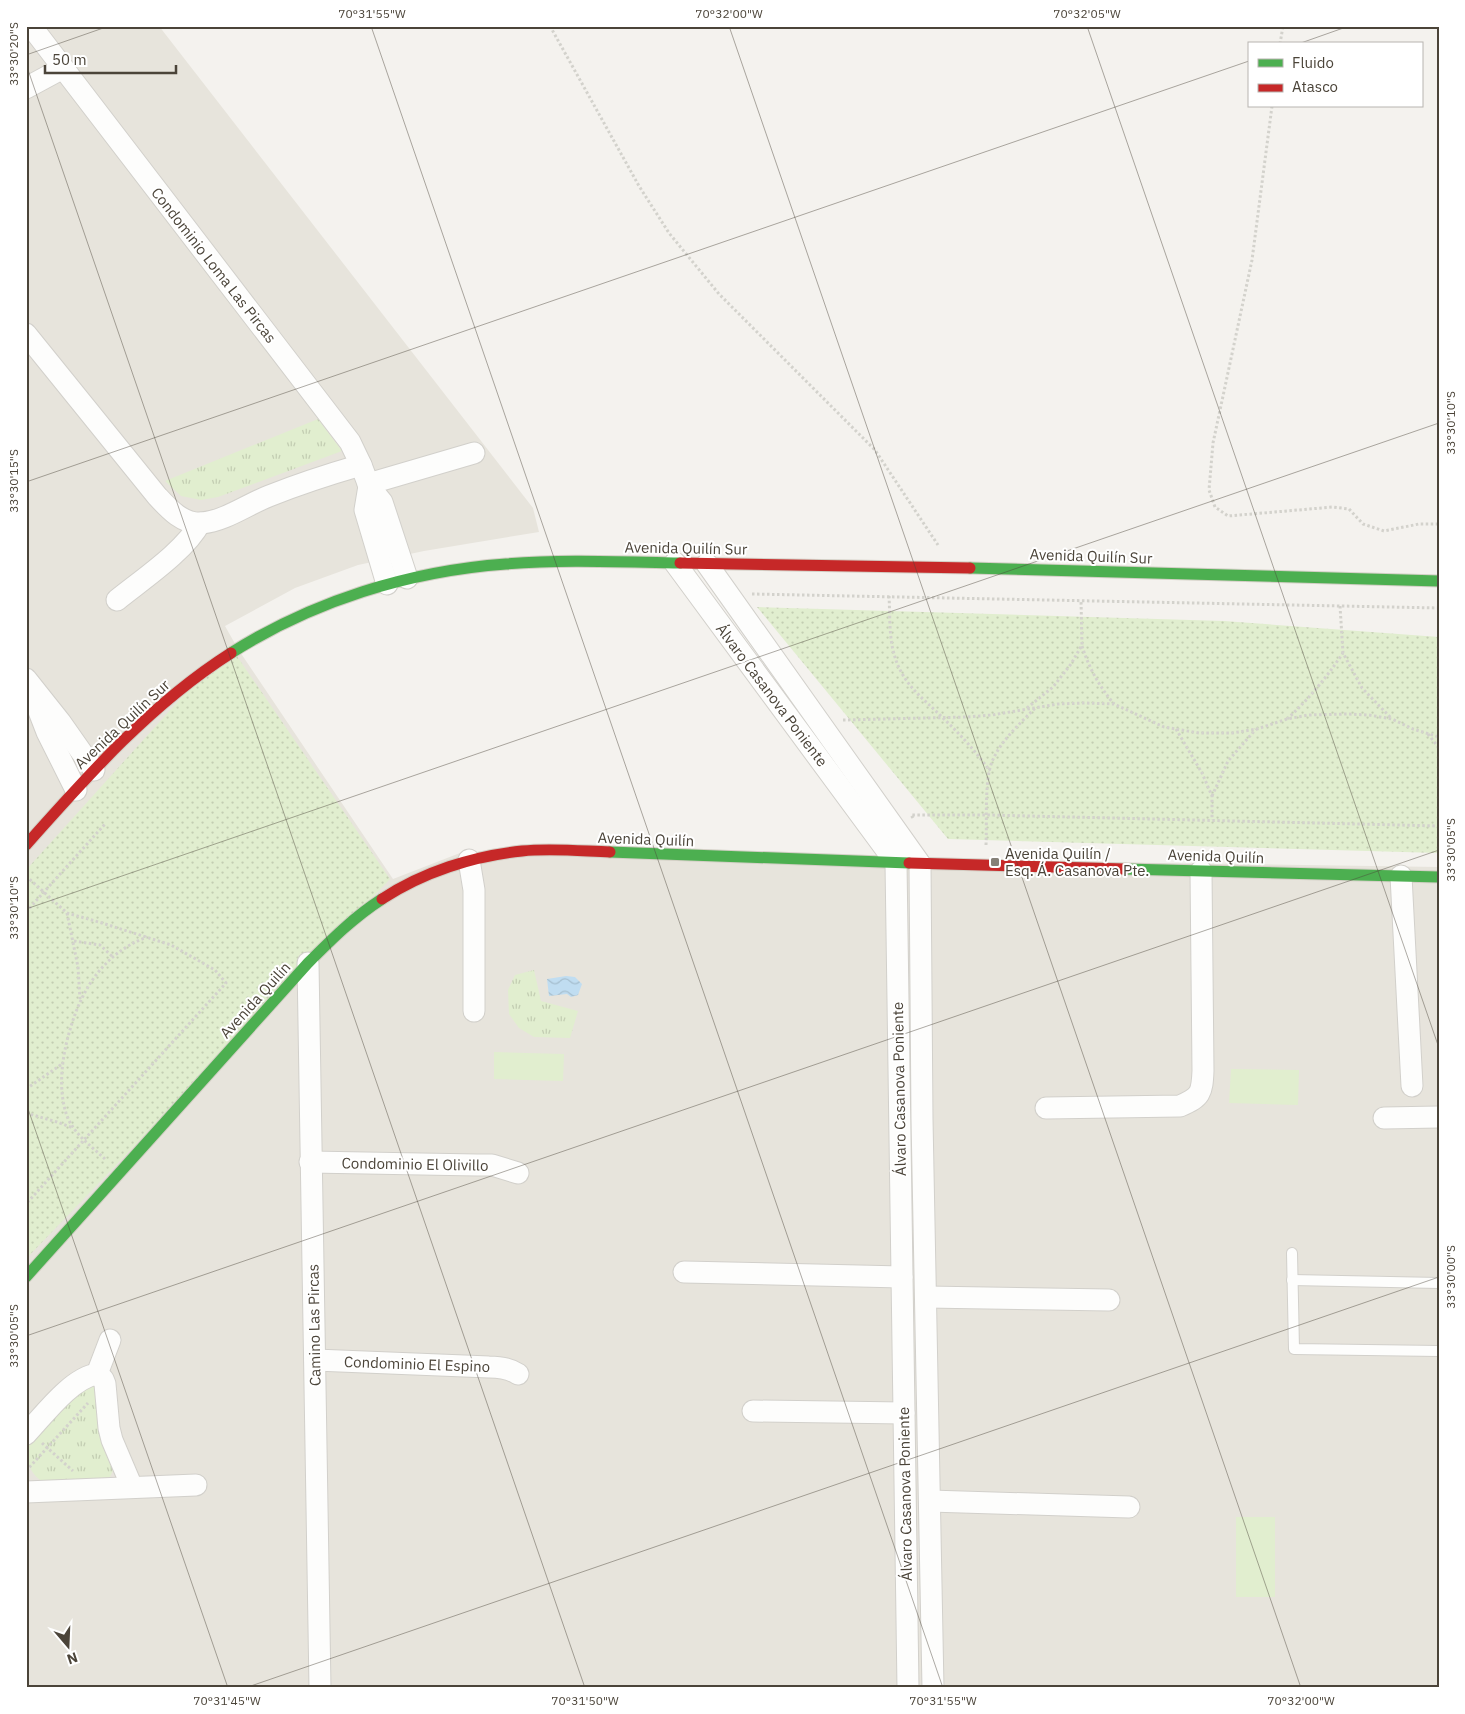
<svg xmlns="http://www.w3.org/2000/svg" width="1465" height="1714" viewBox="0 0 1465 1714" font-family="'IBM Plex Sans',sans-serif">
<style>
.residential{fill:#e7e4dc}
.grass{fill:url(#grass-tufts)}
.park{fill:url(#park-dots)}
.pitch{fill:#e1eecf}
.water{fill:url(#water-waves)}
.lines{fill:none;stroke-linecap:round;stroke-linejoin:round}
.lane-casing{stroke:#d2d0cb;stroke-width:12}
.street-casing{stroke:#d2d0cb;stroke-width:23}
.fast-casing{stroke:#d3cfc5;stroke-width:13}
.jam-casing{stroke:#d3cfc5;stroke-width:13}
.path{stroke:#d3d2cc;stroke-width:3;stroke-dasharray:2.5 2.5;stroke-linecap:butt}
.lane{stroke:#fdfdfc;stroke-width:10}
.street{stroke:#fdfdfc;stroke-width:21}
.fast{stroke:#4caf50;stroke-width:11}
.jam{stroke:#c62828;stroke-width:11}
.ticks{fill:none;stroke:#4b4439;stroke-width:1;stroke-opacity:0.45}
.poi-dot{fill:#868178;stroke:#fff;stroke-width:2}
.labels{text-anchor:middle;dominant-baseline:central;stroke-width:4;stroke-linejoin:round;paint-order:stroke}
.street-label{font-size:15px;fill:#4b4439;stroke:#fff}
.poi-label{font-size:15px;fill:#4b4439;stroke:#fff;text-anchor:start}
.neatline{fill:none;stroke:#4b4439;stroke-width:2}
.ticks-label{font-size:12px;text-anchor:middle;fill:#4b4439}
</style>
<defs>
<pattern id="grass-tufts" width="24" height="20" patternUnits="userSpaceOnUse" patternTransform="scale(1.25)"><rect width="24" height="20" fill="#e1eecf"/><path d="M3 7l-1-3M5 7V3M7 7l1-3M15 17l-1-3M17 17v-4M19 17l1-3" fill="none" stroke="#c3cdb2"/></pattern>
<pattern id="park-dots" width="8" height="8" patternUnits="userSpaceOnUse" patternTransform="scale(1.25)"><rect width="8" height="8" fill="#e1eecf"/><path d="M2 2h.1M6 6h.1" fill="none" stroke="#c3cdb2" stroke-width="1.8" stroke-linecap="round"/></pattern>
<pattern id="water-waves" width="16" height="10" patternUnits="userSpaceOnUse" patternTransform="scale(1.25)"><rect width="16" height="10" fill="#c0ddf1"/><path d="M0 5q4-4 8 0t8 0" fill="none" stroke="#a6bfcf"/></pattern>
</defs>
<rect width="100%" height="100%" fill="#f4f2ee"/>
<path class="residential" d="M26,26H159L533,508L539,532L424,551L358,565L295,588L225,626L238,649L393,879L460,853L1439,867V1688H26Z"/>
<g class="grass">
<path d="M318,419L342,451L218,497L201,500L181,496L165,481Z"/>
<path d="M534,970L541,1001L578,1011L570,1038L534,1037L519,1028L509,1014L508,990L515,975Z"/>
<path d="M91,1385L95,1386L101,1434L113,1471L108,1480L42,1481C31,1475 23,1457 29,1445L76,1392Z"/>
</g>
<g class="park">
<path d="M757,607L1224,621L1439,637V853L948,839Z"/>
<path d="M232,649L390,879L26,1259V870L191,687Z"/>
</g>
<g class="pitch">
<path d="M494,1052L564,1054L563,1081L494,1079Z"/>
<path d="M1231,1069L1299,1070L1298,1105L1229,1103Z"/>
<rect x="1236" y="1517" width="39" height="80"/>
</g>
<path class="water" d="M566,976L575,977L582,984L578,995L571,997L567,994L549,996L547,979Z"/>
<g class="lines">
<defs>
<g id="lane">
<path d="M1292,1253L1294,1349L1439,1351"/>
<path d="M1292,1280L1439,1283"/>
</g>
<g id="street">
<path d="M31,26L350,442L361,465L369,486L382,502L407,578"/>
<path d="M26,88L63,68"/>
<path d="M26,334L157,496C168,508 183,525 202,523C225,521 248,504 269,496C299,484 330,474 361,465"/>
<path d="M368,484L474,453"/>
<path d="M369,486L365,510L387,584"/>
<path d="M675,563L896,863L908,1688"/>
<path d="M707,564L920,864L922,1119L933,1688"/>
<path d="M117,600C143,579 185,551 200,523"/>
<path d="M26,679L61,723L94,770"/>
<path d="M35,701L47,732L76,790"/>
<path d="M469,860L474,890V1011"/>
<path d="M1401,876L1412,1086"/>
<path d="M308,963L320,1688"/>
<path d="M1046,1108L1180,1106C1201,1097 1202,1093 1203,1071L1201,871"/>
<path d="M1384,1118L1439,1117"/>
<path d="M310,1162L477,1165H492L518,1173"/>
<path d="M684,1272L902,1277"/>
<path d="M926,1297L1109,1300"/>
<path d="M315,1360L489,1367C500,1367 509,1368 518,1374"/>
<path d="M97,1374L110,1340"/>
<path d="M753,1411L904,1413"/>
<path d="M26,1434C44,1415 71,1378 97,1374L103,1379L105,1384L109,1428L112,1440L132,1487"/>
<path d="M26,1492L196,1485"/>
<path d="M930,1501L1129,1507"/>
</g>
<g id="fast">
<path d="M970,568L1439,581"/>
<path d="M231,653C313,601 409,571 506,564C564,559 622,562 680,563"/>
<path d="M610,852L909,863"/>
<path d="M1125,869L1439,877"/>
<path d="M26,1277L308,963C332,939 354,917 382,899"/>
</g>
<g id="jam">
<path d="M680,563L970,568"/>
<path d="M26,845C89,774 151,704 231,653"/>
<path d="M909,863L1125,869"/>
<path d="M382,899C423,872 473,856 522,851C551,848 581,851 610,852"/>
</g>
</defs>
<use href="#lane" class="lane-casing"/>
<use href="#street" class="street-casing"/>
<use href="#fast" class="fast-casing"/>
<use href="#jam" class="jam-casing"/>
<g class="path">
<path d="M550,26L639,186L669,233L719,294L875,450L938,545"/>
<path d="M1280,44L1283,26"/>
<path d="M1272,106L1252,260L1213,443L1209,490L1215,507L1228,516L1333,507L1349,509L1363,524L1384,531L1419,524H1439"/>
<path d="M752,594L1439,608"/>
<path d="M889,596C890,613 889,633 893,650C901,684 921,696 944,719C961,735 976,752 990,771"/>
<path d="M1340,606L1343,653L1362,688L1391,718"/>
<path d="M1082,646C1089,668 1099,686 1114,704"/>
<path d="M1027,708L1053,687L1071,664L1082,645L1081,600"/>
<path d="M1287,719C1309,699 1326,678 1343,653"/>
<path d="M843,720L967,717L992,715L1058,704L1085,703L1114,704L1164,727L1199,733H1232L1257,729L1287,719L1308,715L1347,714L1369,715L1392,719L1413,729L1439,737"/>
<path d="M1176,729L1202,773L1212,796V820"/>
<path d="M1428,734L1439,748"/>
<path d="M1212,796L1228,761L1256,729"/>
<path d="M913,818L911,815H988L1439,826"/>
<path d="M986,845C987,821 985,795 989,772C994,746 1019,725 1036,707"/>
<path d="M26,876L67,913L102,923L171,945L215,970L226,983L26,1204"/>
<path d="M26,912L105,824"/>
<path d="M67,913L78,967L80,999"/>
<path d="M74,941L100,945L113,957"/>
<path d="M26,1089L62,1064"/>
<path d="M26,1113L57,1122L73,1128"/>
<path d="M105,1159C91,1146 74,1134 67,1116C59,1094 61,1067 66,1045C77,997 99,955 147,937"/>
<path d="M42,1443L73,1471"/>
<path d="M26,1471L88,1403"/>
</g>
<use href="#lane" class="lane"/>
<use href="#street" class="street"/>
<use href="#fast" class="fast"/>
<use href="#jam" class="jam"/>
</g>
<path class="ticks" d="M371,26L943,1688M729,26L1301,1688M1087,26L1439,1048M1298,44L1349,26M26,55L109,26M26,64L585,1688M26,482L1249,61M26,909L1439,423M26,1103L228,1688M26,1336L1439,850M245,1688L1439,1277"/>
<rect class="poi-dot" x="990" y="857" width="10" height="10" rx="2.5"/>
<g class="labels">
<g class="street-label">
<text transform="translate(214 265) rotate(52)">Condominio Loma Las Pircas</text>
<text transform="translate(686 548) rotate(1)">Avenida Quilín Sur</text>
<text transform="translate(1091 556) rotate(2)">Avenida Quilín Sur</text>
<text transform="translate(772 695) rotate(53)">Álvaro Casanova Poniente</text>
<text transform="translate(122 724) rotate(-43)">Avenida Quilín Sur</text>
<text transform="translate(646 839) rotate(2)">Avenida Quilín</text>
<text transform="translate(1216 856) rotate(2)">Avenida Quilín</text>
<text transform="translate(255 1000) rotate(-48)">Avenida Quilín</text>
<text transform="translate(899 1089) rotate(-91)">Álvaro Casanova Poniente</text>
<text transform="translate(415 1164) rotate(1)">Condominio El Olivillo</text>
<text transform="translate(314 1325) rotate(-91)">Camino Las Pircas</text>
<text transform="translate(417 1364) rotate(2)">Condominio El Espino</text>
<text transform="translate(905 1494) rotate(-91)">Álvaro Casanova Poniente</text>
</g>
<g class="poi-label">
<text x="1005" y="853">Avenida Quilín /<tspan x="1005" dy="17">Esq. Á. Casanova Pte.</tspan></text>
</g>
</g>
<rect width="1465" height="1714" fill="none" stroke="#ffffff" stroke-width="55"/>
<rect x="1248" y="42" width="175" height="65" fill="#ffffff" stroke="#b7b4b0"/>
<rect x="1258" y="59" width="25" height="8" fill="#4caf50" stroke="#b7b4b0"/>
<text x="1292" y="68" font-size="15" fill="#4b4439">Fluido</text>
<rect x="1258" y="84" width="25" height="8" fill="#c62828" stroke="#b7b4b0"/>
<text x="1292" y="92" font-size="15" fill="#4b4439">Atasco</text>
<g transform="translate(68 1646) rotate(161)" stroke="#ffffff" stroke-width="4" paint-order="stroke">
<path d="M0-4L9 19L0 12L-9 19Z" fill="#4b4439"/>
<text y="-8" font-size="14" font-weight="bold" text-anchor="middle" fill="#4b4439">N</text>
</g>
<path d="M45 65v8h131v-8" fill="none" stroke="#4b4439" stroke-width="2.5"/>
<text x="52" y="65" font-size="15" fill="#4b4439" stroke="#ffffff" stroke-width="4" paint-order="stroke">50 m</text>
<rect x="28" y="28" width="1410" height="1658" class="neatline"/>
<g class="ticks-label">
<text x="372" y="18">70°31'55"W</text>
<text x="729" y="18">70°32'00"W</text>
<text x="1087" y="18">70°32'05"W</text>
<text transform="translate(14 54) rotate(-90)" y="4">33°30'20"S</text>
<text transform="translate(1451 423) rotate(-90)" y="4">33°30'10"S</text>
<text transform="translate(14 481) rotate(-90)" y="4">33°30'15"S</text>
<text transform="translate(1451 850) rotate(-90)" y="4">33°30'05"S</text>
<text transform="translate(14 908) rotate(-90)" y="4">33°30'10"S</text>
<text transform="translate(1451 1277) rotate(-90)" y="4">33°30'00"S</text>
<text transform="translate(14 1336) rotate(-90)" y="4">33°30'05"S</text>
<text x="227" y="1705">70°31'45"W</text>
<text x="585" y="1705">70°31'50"W</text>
<text x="943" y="1705">70°31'55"W</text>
<text x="1301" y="1705">70°32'00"W</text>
</g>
</svg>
